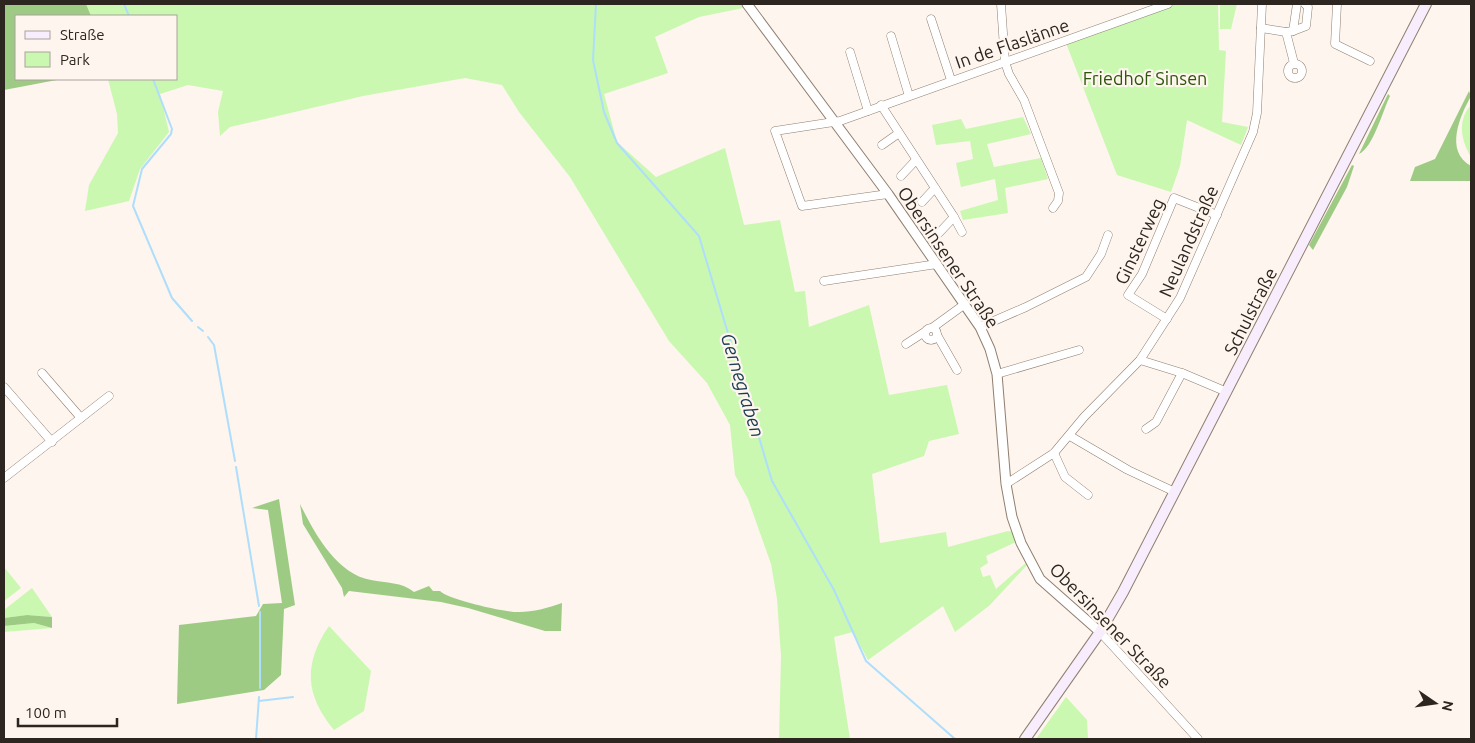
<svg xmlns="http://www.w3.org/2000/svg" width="1475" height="743" viewBox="0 0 1475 743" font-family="Ubuntu,sans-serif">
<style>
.green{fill:#caf8b0}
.forest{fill:#9ecb84}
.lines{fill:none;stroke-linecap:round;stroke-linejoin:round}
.stream{stroke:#aedefc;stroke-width:2}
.minor-casing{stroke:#907f70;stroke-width:9}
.tertiary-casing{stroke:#907f70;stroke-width:11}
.secondary-casing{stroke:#907f70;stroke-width:12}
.minor{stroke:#fff;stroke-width:8}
.tertiary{stroke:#fff;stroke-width:9}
.secondary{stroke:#f7edfd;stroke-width:10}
.labels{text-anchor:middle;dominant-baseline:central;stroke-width:4.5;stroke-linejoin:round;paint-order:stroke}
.street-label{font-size:18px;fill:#2d2620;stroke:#fdf5ee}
.park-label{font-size:18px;fill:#2d560b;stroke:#fdf5ee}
.water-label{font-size:19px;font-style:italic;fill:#183c51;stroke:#fdf5ee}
</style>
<rect width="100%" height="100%" fill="#fdf5ee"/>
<g class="green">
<path d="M86,4H741L743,8L699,17L655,37L668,73L604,94L617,142L656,177L725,148L744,225L780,220L795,292L805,291L809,327L869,305L889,395L947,385L959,434L929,441L924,456L872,474L880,543L946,532L948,547L1008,531L1014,532L1018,541L986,556L988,563L980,568L983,577L990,575L996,589L1027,562L1028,564L990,605L955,632L943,606L868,660L853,632L834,637L850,739H779L781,656L777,599L771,564L748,499L735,475L730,425L707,383L669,341L570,177L519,112L502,85L465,78L363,96L230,127L220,136L218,112L223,91L188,85L160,94L169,132L140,169L129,201L85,211L89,185L118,133L117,114L108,79H176V16H91Z"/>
<path d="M1172,4H1218L1219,50L1226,51L1222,122L1248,127L1241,145L1187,120L1180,166L1171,192L1117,175L1066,43Z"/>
<path d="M1220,4H1237L1231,29H1220Z"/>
<path d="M1471,105V157C1461,141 1457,120 1471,105Z"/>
<path d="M1023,117L1031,134L987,144L994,167L1041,158L1048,179L1005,188L1008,213L963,220L960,211L998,200L995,179L961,187L956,163L973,159L970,141L936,145L932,125L961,119L966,129Z"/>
<path d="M4,567L21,588L4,601Z"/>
<path d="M32,588L52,617L27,615L4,618V610Z"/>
<path d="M34,623L52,628L4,632V626Z"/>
<path d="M329,626L371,671L364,711L334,730C305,695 303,664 329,626Z"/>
<path d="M1066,697L1087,720L1088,739H1036Z"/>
</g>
<g class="forest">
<path d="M4,4H86L91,16H16V79H62L4,90Z"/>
<path d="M1469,91L1471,96C1460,116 1444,151 1471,166V181H1410L1415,167L1435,159Z"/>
<path d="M1388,94L1390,96C1383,110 1373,148 1359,154Z"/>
<path d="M1352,165L1354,166L1347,187L1313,250L1309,245Z"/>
<path d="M279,499L295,605L284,609L281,675L264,690L177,704L179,625L256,616L263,604L282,603L268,510L252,508Z"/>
<path d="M300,504C314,532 336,574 371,580C386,583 402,582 414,592L429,586L433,591H440C447,599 506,613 519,612C533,612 548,608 562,603L561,631H545L468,608L441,602L349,591L344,597L342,588L303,524Z"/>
<path d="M27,615L52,617V628L34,623L4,626V618Z"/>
</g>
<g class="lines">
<g class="stream">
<path d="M124,4L129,16"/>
<path d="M596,4L593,60L604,112L617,143L699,236L772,481L834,590L866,661L955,739"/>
<path d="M153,79L172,129L171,134L142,169L133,206L172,298L192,321"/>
<path d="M198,327L203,331"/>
<path d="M208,337L214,345L235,461"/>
<path d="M236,467L259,606"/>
<path d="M260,612V688"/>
<path d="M259,701L293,697"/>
<path d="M256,739L259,697"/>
</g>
<defs>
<g id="minor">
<path d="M1001,4L1005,62L1009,74L1024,100L1059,193L1058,201L1053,208"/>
<path d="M1337,4L1335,44L1370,61"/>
<path d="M931,19L951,80"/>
<path d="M1261,28L1286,32"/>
<path d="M1293,31L1306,26L1308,7L1305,4"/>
<path d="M891,36L909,96"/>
<path d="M850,52L868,111"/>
<path d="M1294,63L1286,32L1293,31L1297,4"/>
<circle cx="1295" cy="71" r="7"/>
<path d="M881,105L954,217L962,232"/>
<path d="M882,145L899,133"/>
<path d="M901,176L916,160"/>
<path d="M888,194L802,206L775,131L840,121L1168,4"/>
<path d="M922,202L935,188"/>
<path d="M939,233L954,217"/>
<path d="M824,281L937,264"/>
<path d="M1167,319L1128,295L1142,274L1174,198L1217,215"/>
<path d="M980,327L1026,307L1086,277L1101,254L1108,235"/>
<path d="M932,328L965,304"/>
<circle cx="931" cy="334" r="6"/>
<path d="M937,335L957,370"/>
<path d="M906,344L926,331"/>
<path d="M1140,360L1182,373L1227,392"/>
<path d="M42,373L81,418"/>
<path d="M997,374L1079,350"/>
<path d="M4,387L52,442"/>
<path d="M1146,429L1156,422L1182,373"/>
<path d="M1070,436L1128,470L1175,492"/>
<path d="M1054,453L1065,477L1088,495"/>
<path d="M4,478L109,396"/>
<path d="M1006,484L1054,453L1084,417L1140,360L1180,298L1253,132L1257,113L1262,4"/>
<path d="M1100,632L1198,739"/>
</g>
<path id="tertiary" d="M747,4L888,194L980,327L990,349L997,374L1006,484L1012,517L1021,543L1040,579L1100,632"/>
<path id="secondary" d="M1025,739L1100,632L1123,592L1426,4"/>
</defs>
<use href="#minor" class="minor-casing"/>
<use href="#tertiary" class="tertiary-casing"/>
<use href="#secondary" class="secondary-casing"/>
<use href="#minor" class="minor"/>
<use href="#tertiary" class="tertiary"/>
<use href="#secondary" class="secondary"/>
</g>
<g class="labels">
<g class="street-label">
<text transform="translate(1012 43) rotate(-19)">In de Flaslänne</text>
<text transform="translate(1139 241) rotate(-65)">Ginsterweg</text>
<text transform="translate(1188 241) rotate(-66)">Neulandstraße</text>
<text transform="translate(949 257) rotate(56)">Obersinsener Straße</text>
<text transform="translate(1250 311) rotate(-63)">Schulstraße</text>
<text transform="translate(1111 625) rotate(46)">Obersinsener Straße</text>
</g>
<g class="park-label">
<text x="1145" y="78">Friedhof Sinsen</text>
</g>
<g class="water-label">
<text transform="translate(743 385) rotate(73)">Gernegraben</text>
</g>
</g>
<rect width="1475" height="743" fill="none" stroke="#2d2620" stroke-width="10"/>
<rect x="15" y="15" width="162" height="65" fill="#fdf5ee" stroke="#aaa29c"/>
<rect x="25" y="31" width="25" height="8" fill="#f7edfd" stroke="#aaa29c"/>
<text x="60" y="40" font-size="15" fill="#2d2620">Straße</text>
<rect x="25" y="52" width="25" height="15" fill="#caf8b0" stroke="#aaa29c"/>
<text x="60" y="65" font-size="15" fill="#2d2620">Park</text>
<g transform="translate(1435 703) rotate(103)" stroke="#fdf5ee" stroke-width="4" paint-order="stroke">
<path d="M0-4L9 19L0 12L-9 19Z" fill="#2d2620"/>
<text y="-8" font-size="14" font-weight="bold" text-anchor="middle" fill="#2d2620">N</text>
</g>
<path d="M18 718v8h99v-8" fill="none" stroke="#2d2620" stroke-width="2.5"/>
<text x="25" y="718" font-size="15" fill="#2d2620" stroke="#fdf5ee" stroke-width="4" paint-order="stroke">100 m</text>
</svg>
